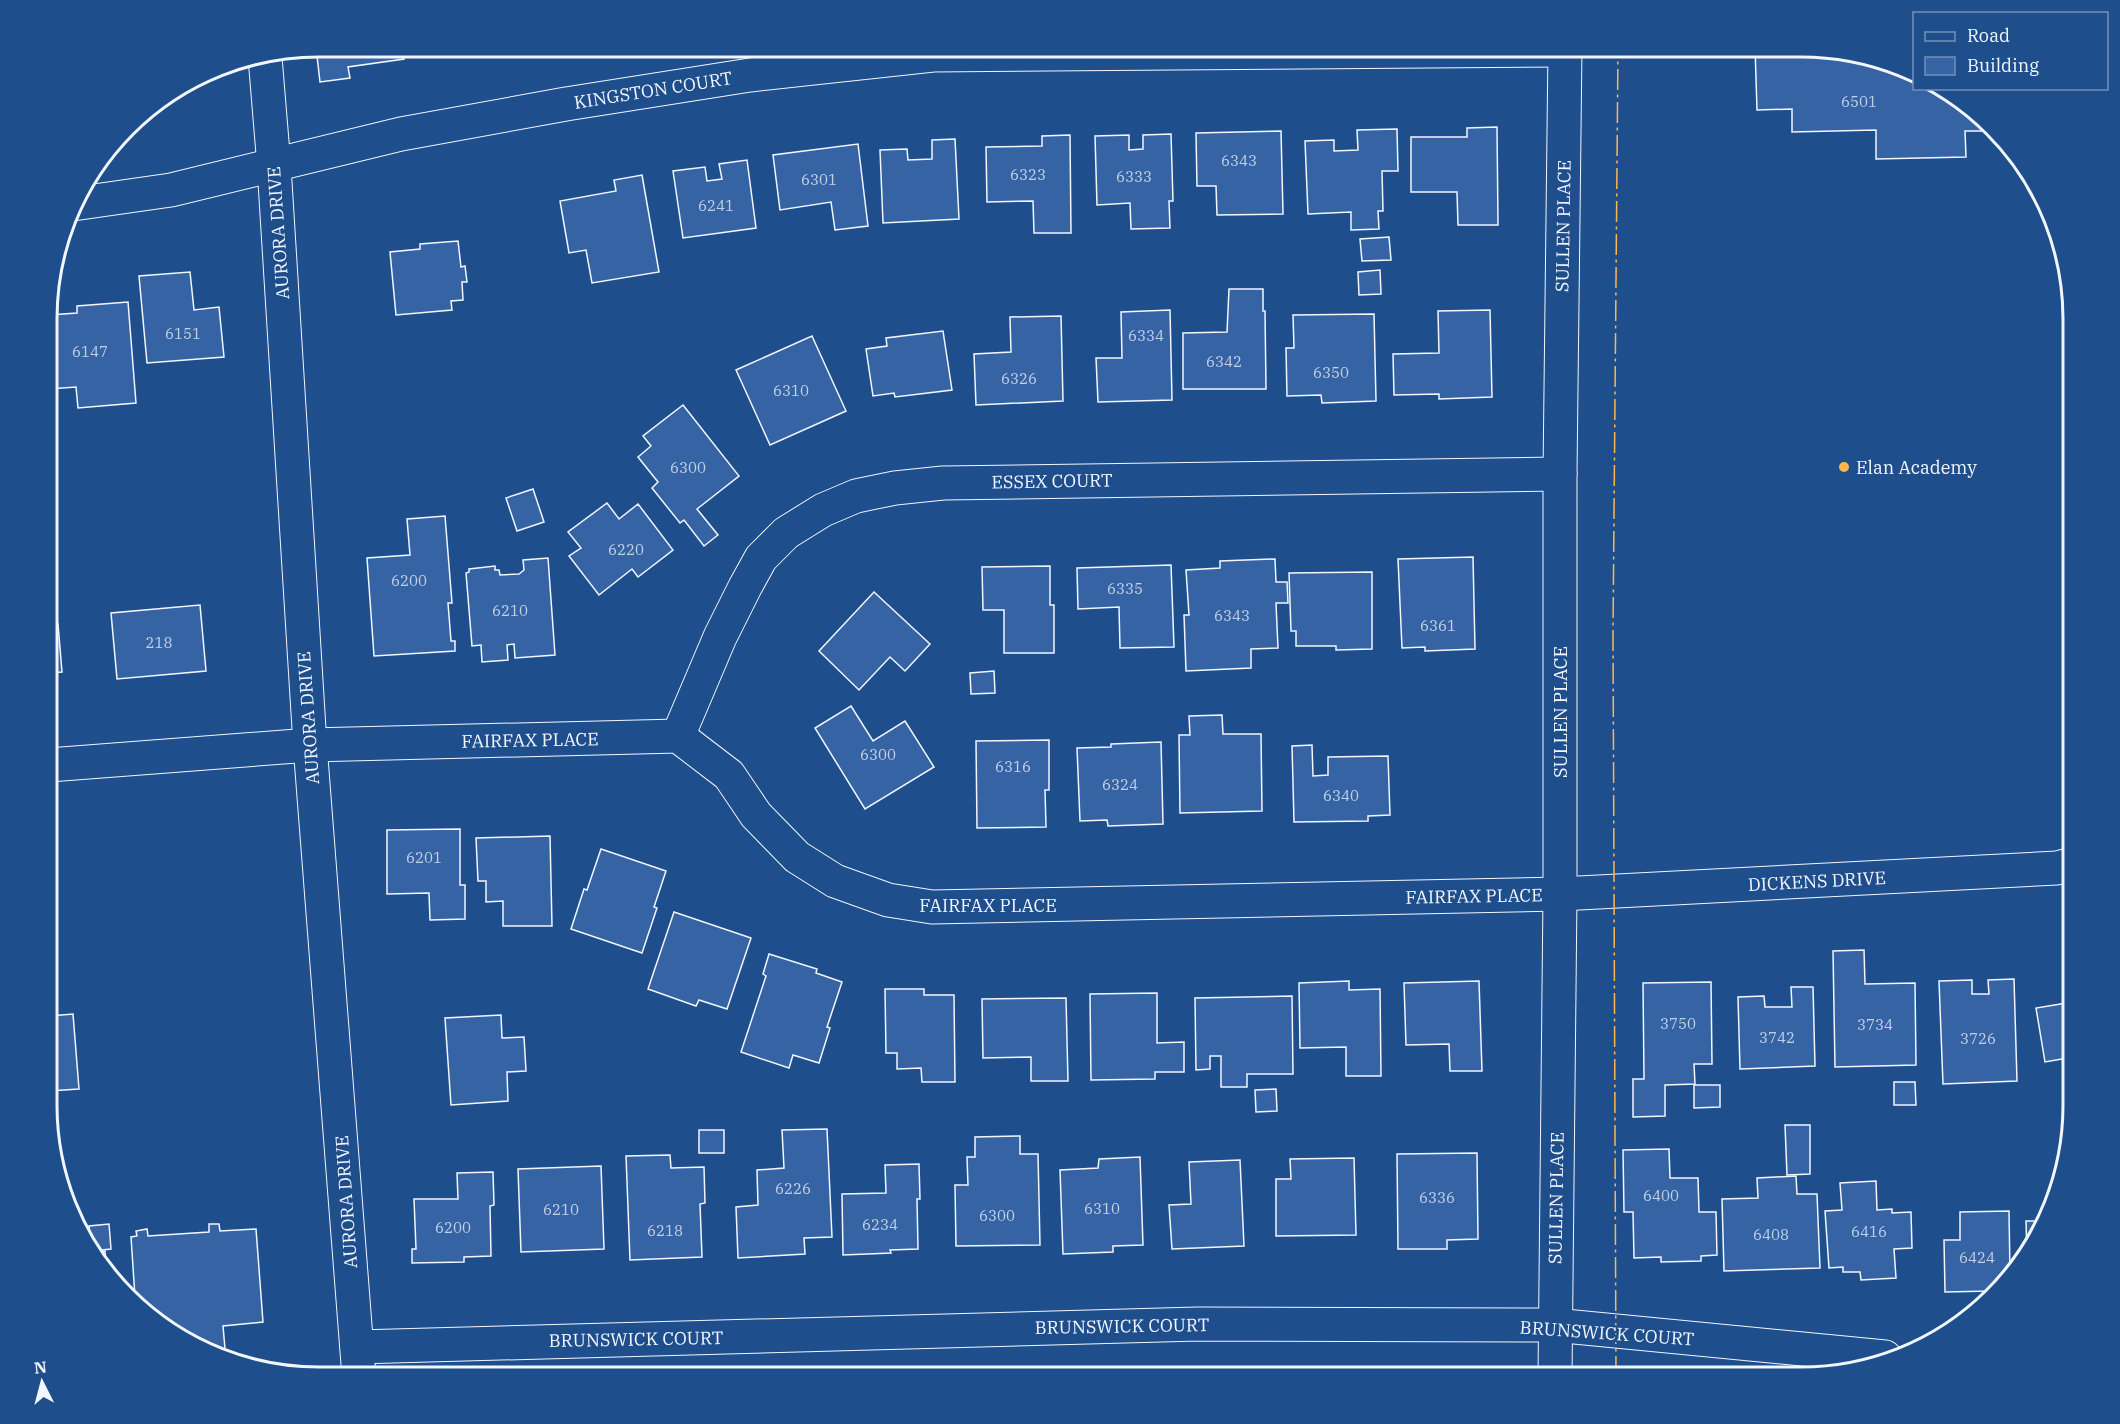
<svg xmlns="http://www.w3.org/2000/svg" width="2120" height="1424" viewBox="0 0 2120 1424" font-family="'IBM Plex Serif',serif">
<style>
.building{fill:#3563a3;stroke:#f2f6ff;stroke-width:1.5}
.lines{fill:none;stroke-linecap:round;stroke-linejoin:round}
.minor-casing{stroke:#f2f6ff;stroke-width:35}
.tertiary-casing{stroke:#f2f6ff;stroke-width:35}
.minor{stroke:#1f4e8c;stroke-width:33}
.tertiary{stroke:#1f4e8c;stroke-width:33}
.power{stroke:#ffb74d;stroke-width:1.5;stroke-dasharray:21 4.5 3 4.5;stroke-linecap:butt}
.poi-dot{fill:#ffb74d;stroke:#1f4e8c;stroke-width:2}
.labels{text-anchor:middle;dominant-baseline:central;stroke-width:4.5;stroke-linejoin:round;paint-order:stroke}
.number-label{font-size:15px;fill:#c3d1e8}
.street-label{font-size:18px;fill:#f2f6ff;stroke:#1f4e8c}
.poi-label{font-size:18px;fill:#f2f6ff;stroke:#1f4e8c;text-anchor:start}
.rim{fill:none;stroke:#f2f6ff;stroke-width:3}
</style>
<rect width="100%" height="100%" fill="#1f4e8c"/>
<g class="building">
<path d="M316,47H403L404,59L348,67L350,78L320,82Z"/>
<path d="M436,47H463L464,52L437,55Z"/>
<path d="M1755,47H1801L1888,61L1914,74V88H1944L1953,93L1989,131H1965L1966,157L1876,159V130L1792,132V109L1757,110Z"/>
<path d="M1497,127L1498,225H1458L1457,192H1411V137H1467V128Z"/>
<path d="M1397,129L1398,171H1382L1383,211H1378L1379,229L1351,230V212L1308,214L1305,141L1334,140V151L1358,150L1357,130Z"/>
<path d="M1281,131L1283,214L1217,215L1216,186H1197L1196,133Z"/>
<path d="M1171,134L1173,201H1169L1170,228L1131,229L1130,203L1097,205L1095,136L1129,135V150L1143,149V135Z"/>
<path d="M1070,135L1071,233H1034L1033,201L987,202L986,147L1042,146V136Z"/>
<path d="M955,139L959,219L883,223L880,150L907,149L908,160L932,159V140Z"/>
<path d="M858,144L868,226L835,230L831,202L780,210L773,155Z"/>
<path d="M747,160L756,228L683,238L673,171L705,167L707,181L722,179L719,164Z"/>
<path d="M642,175L659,272L592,283L586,250L569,253L560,201L616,191L614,180Z"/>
<path d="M1389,237L1391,260L1362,261L1360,239Z"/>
<path d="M458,241L461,267L465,266L467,282H462L463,300L451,301L452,310L396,315L390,252L420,249V244Z"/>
<path d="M1380,270L1381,294L1359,295L1358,272Z"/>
<path d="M190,272L194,310L219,307L224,357L147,363L139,276Z"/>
<path d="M1229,289H1263V311H1265L1266,389H1183V333L1227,332Z"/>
<path d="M128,302L136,403L78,408L76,387L49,389V315L77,313V306Z"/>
<path d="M1170,310L1172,400L1098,402L1096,358H1122L1121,312Z"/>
<path d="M1490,310L1492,397L1439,399V394L1394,395L1393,354L1439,353L1438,311Z"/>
<path d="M1374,314L1376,401L1322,403L1321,395L1287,396L1286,348H1294L1293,315Z"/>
<path d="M1061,316L1063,401L976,405L974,354L1011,352L1010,317Z"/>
<path d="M943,331L952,390L895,397L894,393L873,396L866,349L887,346L886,338Z"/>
<path d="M812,336L846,411L770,445L736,370Z"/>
<path d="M683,405L739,476L697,509L718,535L704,546L684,520L680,523L652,488L658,482L638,457L651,446L643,436Z"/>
<path d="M533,489L544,522L517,531L506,498Z"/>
<path d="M607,503L619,519L638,504L673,550L638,577L632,569L599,595L569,556L581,548L568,532Z"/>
<path d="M445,516L452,603H448L451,641H455V651L374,656L367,558L410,555L407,519Z"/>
<path d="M1473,557L1475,649L1425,651V647L1402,648L1398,559Z"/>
<path d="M548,558L555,655L515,658L514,644L507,645L508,660L482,662L481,645L472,646L466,573L469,572V569L495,566V570H499L500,575L519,574L524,570L523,560Z"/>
<path d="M1275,559L1276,582H1287L1288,603H1276L1278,648L1251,649V668L1186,671L1184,615H1189L1186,570L1220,568V561Z"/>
<path d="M1171,565L1174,647L1120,648L1119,607L1078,609L1077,568Z"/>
<path d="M1050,566V605H1054V653H1004V610H983L982,567Z"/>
<path d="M1372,572V649L1336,650V646H1296V631H1291L1289,573Z"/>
<path d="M874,592L930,644L905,671L890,657L859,690L819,651Z"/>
<path d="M200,605L206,671L117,679L111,613Z"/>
<path d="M58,624L62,672L49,673V625Z"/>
<path d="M994,671L995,693L971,694L970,673Z"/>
<path d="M851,706L873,741L905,721L934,767L865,809L815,728Z"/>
<path d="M1222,715L1223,734H1261L1262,811L1180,813L1179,735H1190L1189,716Z"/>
<path d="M1049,740V790H1045L1046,827L977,828L976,741Z"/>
<path d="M1161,742L1163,824L1108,826L1107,820L1080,821L1077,748L1111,747V744Z"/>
<path d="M1312,745L1313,776L1328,775V757L1388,756L1390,815L1368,816V821L1294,822L1292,746Z"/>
<path d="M460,829V885H465V919L430,920L429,893L387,894V830Z"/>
<path d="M550,836L552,926H503V901L486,902V881H478L476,838Z"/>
<path d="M601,849L666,871L654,907L657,908L642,953L571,929L584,889L587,890Z"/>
<path d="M674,912L751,938L727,1009L699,1000L696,1006L648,989Z"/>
<path d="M1864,950L1865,984L1915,983L1916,1065L1835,1067L1833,951Z"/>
<path d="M769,954L817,969L816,973L842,982L827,1027L830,1028L819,1063L793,1055L789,1068L741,1052L766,976L763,974Z"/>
<path d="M2014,979L2017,1081L1943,1084L1939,981L1972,980V994H1989L1988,980Z"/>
<path d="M1349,981V990L1380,989L1381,1076H1346V1047L1300,1048L1299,983Z"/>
<path d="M1479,981L1482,1071H1450L1449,1044L1406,1045L1404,983Z"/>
<path d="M1711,982L1712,1064H1694L1695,1084L1665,1085V1116L1633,1117V1079H1644L1643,983Z"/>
<path d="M1791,987H1813L1815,1066L1740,1069L1738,997L1764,996L1765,1007H1792Z"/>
<path d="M885,989H924V995H954L955,1082H922L921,1068L897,1069V1053H886Z"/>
<path d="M1157,993V1043L1184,1042V1072H1155V1079L1091,1080L1090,994Z"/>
<path d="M1292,996L1293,1074H1247V1087H1221V1056H1210V1069L1196,1070L1195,998Z"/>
<path d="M1066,998L1068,1081H1031V1057L983,1058L982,999Z"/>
<path d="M2073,1002V1057L2045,1062L2036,1008Z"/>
<path d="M73,1014L79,1089L49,1091V1016Z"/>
<path d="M501,1015L502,1038L524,1037L526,1071L507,1072L508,1101L451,1105L445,1018Z"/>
<path d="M1894,1082H1915L1916,1105H1894Z"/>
<path d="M1694,1085H1720V1107L1694,1108Z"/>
<path d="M1276,1089L1277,1111L1256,1112L1255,1090Z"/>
<path d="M1785,1125H1810V1174L1787,1175Z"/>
<path d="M827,1129L832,1237L804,1238L805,1254L738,1258L736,1207L758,1205L757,1170L784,1168L782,1130Z"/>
<rect x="699" y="1130" width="25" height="23"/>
<path d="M1020,1136V1154H1038L1040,1245L956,1246L955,1185H968L967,1157H975V1137Z"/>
<path d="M1669,1149L1670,1178H1698L1699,1212H1716L1717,1255L1701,1256V1261L1661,1262V1257L1634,1258L1633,1212H1624L1623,1150Z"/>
<path d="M1477,1153L1478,1239L1447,1240V1249H1398L1397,1154Z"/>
<path d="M670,1155L671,1168L704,1167L705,1203L700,1204L702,1257L630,1260L626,1156Z"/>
<path d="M1140,1157L1143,1245L1113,1246V1252L1063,1254L1060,1170L1098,1168L1099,1159Z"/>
<path d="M1354,1158L1356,1235L1276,1236V1179H1291L1290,1159Z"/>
<path d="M1240,1160L1244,1246L1172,1249L1169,1205L1191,1204L1189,1162Z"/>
<path d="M919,1164L920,1199H917L918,1249L890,1250L891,1253L843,1255L842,1194L886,1193L885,1165Z"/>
<path d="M601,1166L604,1249L521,1252L518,1169Z"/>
<path d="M493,1172L494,1205L490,1206L491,1256L464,1257V1262L412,1263V1249H416L414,1199H458L457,1173Z"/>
<path d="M1796,1176L1797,1194H1817L1820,1268L1724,1271L1722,1199L1758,1198L1757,1178Z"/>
<path d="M1876,1181L1877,1210L1892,1209V1213L1911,1212L1912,1248L1894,1249L1896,1278L1861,1280L1860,1272H1843V1267L1829,1268L1825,1211L1842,1210L1840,1183Z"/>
<path d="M2009,1211L2010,1273L1991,1291L1945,1292L1944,1240H1960V1212Z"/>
<path d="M2026,1221H2045L2027,1257Z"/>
<path d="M109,1224L111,1249L92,1251L89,1226Z"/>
<path d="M209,1224H219L220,1231L256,1229L263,1322L223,1326L226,1360L178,1337L177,1327L165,1328L135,1297L131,1237L137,1236L136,1231L147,1229L148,1236L209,1232Z"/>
<path d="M105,1251L106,1265L93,1252Z"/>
</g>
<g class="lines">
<defs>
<g id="minor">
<path d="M265,57L274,166L310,745L359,1377"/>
<path d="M73,204L171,190L401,134L566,104L750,75L933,55L1565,50"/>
<path d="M678,736L720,637L745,587L761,558L786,533L823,510L856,496L895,488L943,483L1560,474"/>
<path d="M49,765L310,745L678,736L729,775L756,815L797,857L835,881L888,900L932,907L1560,894L2057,868L2073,864"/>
<path d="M357,1347L1198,1324L1554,1325L1885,1357"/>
</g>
<path id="tertiary" d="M1555,1377L1560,894V474L1565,47"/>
</defs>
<use href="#minor" class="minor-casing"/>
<use href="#tertiary" class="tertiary-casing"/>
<use href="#minor" class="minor"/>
<use href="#tertiary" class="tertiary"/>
<path class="power" d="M1616,1377L1613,633L1618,47"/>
</g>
<circle class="poi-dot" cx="1844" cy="467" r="6"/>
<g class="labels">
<g class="number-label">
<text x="1859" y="101">6501</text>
<text x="1239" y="160">6343</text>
<text x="1028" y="174">6323</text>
<text x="1134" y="176">6333</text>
<text x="819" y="179">6301</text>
<text x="716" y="205">6241</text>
<text x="183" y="333">6151</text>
<text x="1146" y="335">6334</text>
<text x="90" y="351">6147</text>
<text x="1224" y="361">6342</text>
<text x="1331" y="372">6350</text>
<text x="1019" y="378">6326</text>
<text x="791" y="390">6310</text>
<text x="688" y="467">6300</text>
<text x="626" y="549">6220</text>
<text x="409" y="580">6200</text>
<text x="1125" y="588">6335</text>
<text x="510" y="610">6210</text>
<text x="1232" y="615">6343</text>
<text x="1438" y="625">6361</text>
<text x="159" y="642">218</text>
<text x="878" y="754">6300</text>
<text x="1013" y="766">6316</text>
<text x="1120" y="784">6324</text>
<text x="1341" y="795">6340</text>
<text x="424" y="857">6201</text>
<text x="1678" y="1023">3750</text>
<text x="1875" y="1024">3734</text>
<text x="1777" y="1037">3742</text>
<text x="1978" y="1038">3726</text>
<text x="793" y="1188">6226</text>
<text x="1661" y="1195">6400</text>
<text x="1437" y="1197">6336</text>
<text x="1102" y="1208">6310</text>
<text x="561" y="1209">6210</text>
<text x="997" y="1215">6300</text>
<text x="880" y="1224">6234</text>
<text x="453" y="1227">6200</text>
<text x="665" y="1230">6218</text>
<text x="1869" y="1231">6416</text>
<text x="1771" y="1234">6408</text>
<text x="1977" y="1257">6424</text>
</g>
<g class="street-label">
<text transform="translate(653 90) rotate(-9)">KINGSTON COURT</text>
<text transform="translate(1563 226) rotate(-89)">SULLEN PLACE</text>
<text transform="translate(278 233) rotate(-94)">AURORA DRIVE</text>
<text transform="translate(1052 481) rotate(-1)">ESSEX COURT</text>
<text transform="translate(1560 712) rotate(-90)">SULLEN PLACE</text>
<text transform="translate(308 718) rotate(-94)">AURORA DRIVE</text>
<text transform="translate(530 740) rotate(-1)">FAIRFAX PLACE</text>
<text transform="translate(1817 881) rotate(-3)">DICKENS DRIVE</text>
<text transform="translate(1474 896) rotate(-1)">FAIRFAX PLACE</text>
<text x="988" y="905">FAIRFAX PLACE</text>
<text transform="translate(1556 1198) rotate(-89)">SULLEN PLACE</text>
<text transform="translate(346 1202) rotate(-94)">AURORA DRIVE</text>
<text transform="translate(1122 1326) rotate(-1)">BRUNSWICK COURT</text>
<text transform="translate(1607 1333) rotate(4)">BRUNSWICK COURT</text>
<text transform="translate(636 1339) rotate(-1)">BRUNSWICK COURT</text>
</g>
<g class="poi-label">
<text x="1856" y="467">Elan Academy</text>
</g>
</g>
<path d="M0 0H2120V1424H0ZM319 57H1801A262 262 0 0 1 2063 319V1105A262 262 0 0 1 1801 1367H319A262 262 0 0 1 57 1105V319A262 262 0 0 1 319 57Z" fill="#1f4e8c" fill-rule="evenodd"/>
<path class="rim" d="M319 57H1801A262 262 0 0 1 2063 319V1105A262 262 0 0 1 1801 1367H319A262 262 0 0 1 57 1105V319A262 262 0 0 1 319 57Z"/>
<rect x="1913" y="12" width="195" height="78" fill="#1f4e8c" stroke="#7391ba" stroke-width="1.5"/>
<rect x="1925" y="32" width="30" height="9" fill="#1f4e8c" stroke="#7391ba" stroke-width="1.5"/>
<text x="1967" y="42" font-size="18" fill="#f2f6ff">Road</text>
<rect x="1925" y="57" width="30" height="18" fill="#3563a3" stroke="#7391ba" stroke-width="1.5"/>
<text x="1967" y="72" font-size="18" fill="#f2f6ff">Building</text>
<g transform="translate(42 1382) rotate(354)" stroke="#1f4e8c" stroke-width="4.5" paint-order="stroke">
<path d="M0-4.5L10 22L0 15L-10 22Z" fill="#f2f6ff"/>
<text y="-9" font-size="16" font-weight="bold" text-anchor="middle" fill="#f2f6ff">N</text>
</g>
</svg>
